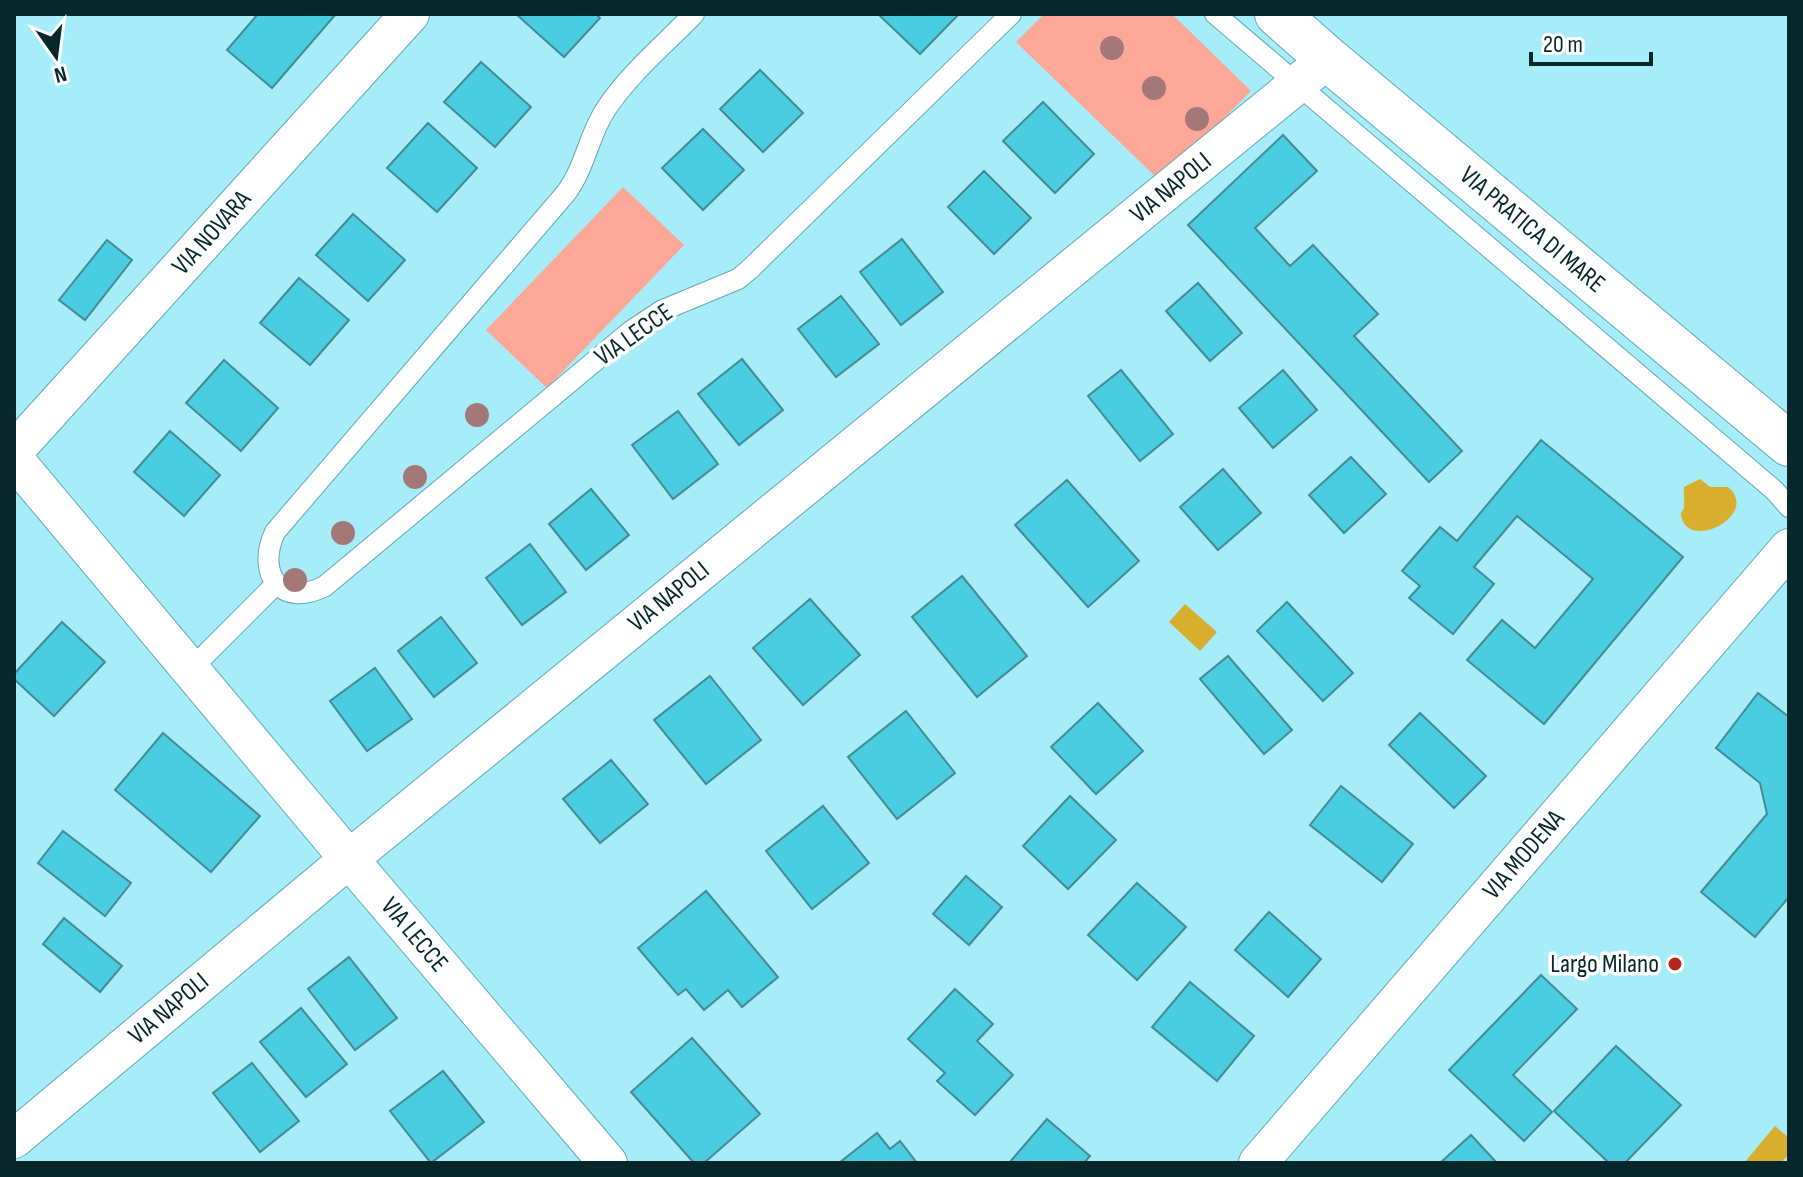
<svg xmlns="http://www.w3.org/2000/svg" width="1803" height="1177" viewBox="0 0 1803 1177" font-family="'Sofia Sans Condensed',sans-serif">
<style>
.green{fill:#fda799}
.water{fill:#d8ae2f}
.building{fill:#4acde0;stroke:#448b96;stroke-width:2}
.lines{fill:none;stroke-linecap:round;stroke-linejoin:round}
.service-casing{stroke:#62a8b3;stroke-width:22}
.minor-casing{stroke:#62a8b3;stroke-width:40}
.tertiary-casing{stroke:#62a8b3;stroke-width:46}
.service{stroke:#fff;stroke-width:20}
.minor{stroke:#fff;stroke-width:38}
.tertiary{stroke:#fff;stroke-width:44}
.tree{fill:#a47779}
.poi-dot{fill:#b5271d;stroke:#fff;stroke-width:3}
.labels{text-anchor:middle;dominant-baseline:central;stroke-width:7;stroke-linejoin:round;paint-order:stroke}
.street-label{font-size:26px;fill:#08272b;stroke:#fff}
.poi-label{font-size:26px;fill:#08272b;stroke:#fff;text-anchor:end}
</style>
<rect width="100%" height="100%" fill="#a6edf9"/>
<g class="green">
<path d="M1044,14H1172L1251,91L1161,182L1016,42Z"/>
<path d="M623,187L684,245L547,388L486,330Z"/>
</g>
<g class="water">
<path d="M1700,479L1710,487H1728C1760,514 1692,550 1682,519C1679,510 1683,514 1684,507C1685,501 1683,493 1684,487Z"/>
<path d="M1185,604L1217,632L1200,651L1169,622Z"/>
<path d="M1775,1126L1789,1138V1154L1781,1163H1744Z"/>
</g>
<g class="building">
<path d="M258,14H336L272,88L227,50Z"/>
<path d="M516,14H596L600,18L564,57Z"/>
<path d="M878,14H959L920,54Z"/>
<path d="M481,62L531,107L495,147L444,102Z"/>
<path d="M760,70L803,113L763,152L720,109Z"/>
<path d="M1043,102L1094,154L1055,193L1003,141Z"/>
<path d="M428,123L477,168L437,212L387,168Z"/>
<path d="M703,129L744,170L703,210L662,168Z"/>
<path d="M1283,135L1317,171L1255,228L1290,266L1313,245L1378,314L1354,336L1462,451L1429,482L1188,225Z"/>
<path d="M984,171L1031,218L994,254L948,207Z"/>
<path d="M353,214L405,260L368,301L316,255Z"/>
<path d="M902,239L943,292L901,325L860,272Z"/>
<path d="M107,240L132,260L85,320L59,300Z"/>
<path d="M299,278L349,320L310,365L260,323Z"/>
<path d="M1198,283L1242,333L1210,361L1166,311Z"/>
<path d="M841,296L879,344L836,377L798,329Z"/>
<path d="M742,359L783,410L739,445L698,394Z"/>
<path d="M224,360L278,408L241,451L186,403Z"/>
<path d="M1121,370L1173,434L1140,461L1088,396Z"/>
<path d="M1283,370L1317,410L1273,448L1239,408Z"/>
<path d="M678,411L718,464L673,499L632,445Z"/>
<path d="M170,431L220,475L184,516L134,472Z"/>
<path d="M1541,440L1683,557L1544,724L1467,660L1502,620L1535,648L1593,579L1517,516L1474,567L1494,584L1453,634L1409,598L1420,586L1402,571L1440,527L1457,541Z"/>
<path d="M1351,457L1386,494L1344,533L1309,495Z"/>
<path d="M1223,469L1261,513L1218,550L1180,507Z"/>
<path d="M1067,480L1139,561L1088,607L1015,525Z"/>
<path d="M591,489L629,535L586,570L549,524Z"/>
<path d="M530,544L566,592L522,625L486,578Z"/>
<path d="M962,576L1027,656L977,697L912,617Z"/>
<path d="M810,599L860,655L803,705L753,648Z"/>
<path d="M1287,602L1353,673L1323,701L1257,631Z"/>
<path d="M441,617L477,663L434,697L398,651Z"/>
<path d="M62,622L105,662L54,716L14,679V674Z"/>
<path d="M1228,656L1292,730L1264,754L1200,679Z"/>
<path d="M375,668L412,719L367,751L330,701Z"/>
<path d="M710,676L761,740L706,784L654,720Z"/>
<path d="M1758,693L1789,717V897L1755,937L1701,892L1767,814L1760,783L1716,748Z"/>
<path d="M1098,703L1143,751L1096,794L1051,747Z"/>
<path d="M906,711L955,773L897,819L848,757Z"/>
<path d="M1420,713L1486,776L1454,808L1389,745Z"/>
<path d="M163,733L260,816L211,872L115,790Z"/>
<path d="M611,760L648,804L600,843L563,799Z"/>
<path d="M1341,786L1413,844L1382,882L1310,825Z"/>
<path d="M1070,796L1116,840L1068,889L1023,846Z"/>
<path d="M823,806L869,863L812,909L766,851Z"/>
<path d="M63,831L131,883L105,916L38,863Z"/>
<path d="M966,876L1002,907L969,945L933,914Z"/>
<path d="M1137,883L1186,927L1137,980L1088,935Z"/>
<path d="M706,891L778,977L742,1007L728,990L704,1010L686,989L678,995L638,948Z"/>
<path d="M1269,912L1321,959L1288,997L1235,950Z"/>
<path d="M64,918L122,966L100,992L43,944Z"/>
<path d="M349,957L397,1018L355,1050L308,989Z"/>
<path d="M1541,975L1577,1009L1513,1075L1552,1112L1524,1141L1449,1070Z"/>
<path d="M1190,982L1254,1036L1217,1081L1152,1027Z"/>
<path d="M955,989L993,1024L977,1041L1013,1075L975,1115L937,1081L945,1073L908,1039Z"/>
<path d="M301,1008L347,1064L306,1097L260,1042Z"/>
<path d="M692,1038L760,1114L704,1163H694L631,1092Z"/>
<path d="M1616,1046L1681,1105L1625,1163H1609L1554,1111Z"/>
<path d="M252,1063L299,1121L260,1152L213,1093Z"/>
<path d="M443,1071L484,1122L431,1163L390,1111Z"/>
<path d="M1047,1119L1090,1156L1084,1163H1009Z"/>
<path d="M877,1133L890,1149L900,1141L917,1163H839Z"/>
<path d="M1471,1135L1497,1163H1440Z"/>
</g>
<g class="lines">
<defs>
<g id="service">
<path d="M694,14C665,44 629,74 606,109C588,136 586,166 566,193L275,532C256,573 280,609 325,586L631,331L661,311L738,279L749,270L1011,14"/>
<path d="M1215,14L1775,491L1789,507"/>
<path d="M190,670L276,584"/>
</g>
<g id="minor">
<path d="M14,451L410,14"/>
<path d="M14,459L349,859L608,1163"/>
<path d="M14,1139L349,859L1328,59"/>
<path d="M1258,1163L1789,548"/>
</g>
<path id="tertiary" d="M1277,14L1328,59L1789,444"/>
</defs>
<use href="#service" class="service-casing"/>
<use href="#minor" class="minor-casing"/>
<use href="#tertiary" class="tertiary-casing"/>
<use href="#service" class="service"/>
<use href="#minor" class="minor"/>
<use href="#tertiary" class="tertiary"/>
</g>
<g class="tree">
<circle cx="1112" cy="48" r="12"/>
<circle cx="1154" cy="88" r="12"/>
<circle cx="1197" cy="119" r="12"/>
<circle cx="477" cy="415" r="12"/>
<circle cx="415" cy="477" r="12"/>
<circle cx="343" cy="533" r="12"/>
<circle cx="295" cy="580" r="12"/>
</g>
<circle class="poi-dot" cx="1675" cy="964" r="8"/>
<g class="labels">
<g class="street-label">
<text transform="translate(1171 188) rotate(-39)">VIA NAPOLI</text>
<text transform="translate(1532 230) rotate(40)">VIA PRATICA DI MARE</text>
<text transform="translate(212 233) rotate(-48)">VIA NOVARA</text>
<text transform="translate(634 335) rotate(-35)">VIA LECCE</text>
<text transform="translate(669 597) rotate(-39)">VIA NAPOLI</text>
<text transform="translate(1524 855) rotate(-49)">VIA MODENA</text>
<text transform="translate(414 935) rotate(50)">VIA LECCE</text>
<text transform="translate(169 1009) rotate(-40)">VIA NAPOLI</text>
</g>
<g class="poi-label">
<text x="1659" y="964">Largo Milano</text>
</g>
</g>
<rect width="1803" height="1177" fill="none" stroke="#08272b" stroke-width="32"/>
<g transform="translate(56 56) rotate(166)" stroke="#ffffff" stroke-width="6" paint-order="stroke">
<path d="M0-6L14 30L0 20L-14 30Z" fill="#08272b"/>
<text y="-12" font-size="22" font-weight="bold" text-anchor="middle" fill="#08272b">N</text>
</g>
<path d="M1531 52v12h120v-12" fill="none" stroke="#08272b" stroke-width="4"/>
<text x="1543" y="52" font-size="24" fill="#08272b" stroke="#ffffff" stroke-width="6" paint-order="stroke">20 m</text>
</svg>
